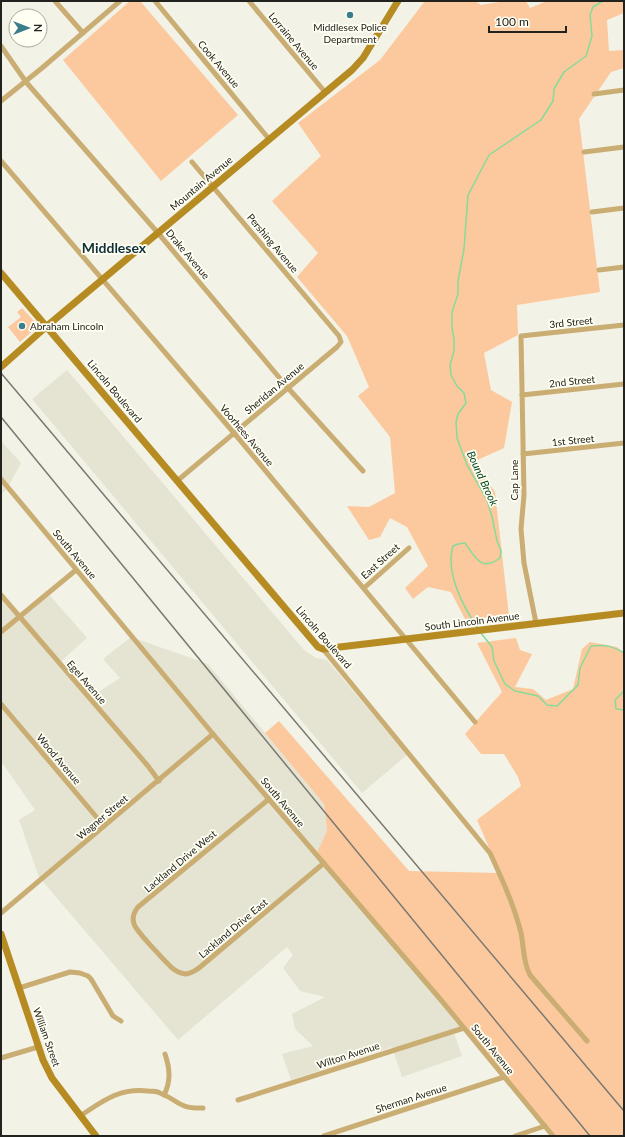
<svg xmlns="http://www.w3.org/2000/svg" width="625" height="1137" viewBox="0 0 625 1137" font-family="Lato,sans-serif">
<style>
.built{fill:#e5e4d2}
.green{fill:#fcc99e}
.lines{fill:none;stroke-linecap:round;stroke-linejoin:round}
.stream{stroke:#86db99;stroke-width:1.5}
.street{stroke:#caad73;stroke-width:5}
.secondary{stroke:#b68b22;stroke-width:7}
.rail{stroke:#797972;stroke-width:1.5}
.poi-dot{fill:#3a7d8d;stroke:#fffff3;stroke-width:1.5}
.labels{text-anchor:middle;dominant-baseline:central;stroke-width:3.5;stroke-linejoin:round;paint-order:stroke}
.poi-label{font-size:10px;fill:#22221e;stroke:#fffff3}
.street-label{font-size:10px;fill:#22221e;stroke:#fffff3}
.water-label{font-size:11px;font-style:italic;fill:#03461e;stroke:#fffff3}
.district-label{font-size:14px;font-weight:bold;fill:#103038;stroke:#fffff3}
</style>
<rect width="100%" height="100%" fill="#f2f2e6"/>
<g class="built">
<path d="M67,370L304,650L316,658L327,660L407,755L362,793L32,399Z"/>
<path d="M1,441L21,463L7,489L1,494Z"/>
<path d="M46,591L87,638L59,663L89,698L120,678L103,659L131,637L208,664L324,804L327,831L461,1027L453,1030L462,1056L402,1077L392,1047L291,1080L282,1054L313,1046L295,1029L292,1014L325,997L300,991L283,968L293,955L287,947L178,1040L39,877L19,820L35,810L1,761V595L18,615Z"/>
</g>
<g class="green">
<path d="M130,1H140L238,115L161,181L63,60Z"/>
<path d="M425,1H475L481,5L505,1H526L530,8L547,1H624V13L607,20L609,51L624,50V68L611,72L579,119L600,292L517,305L518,335L484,353L491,390L512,402L504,448L473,462L495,492L509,616L465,619L451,592L428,587L413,599L405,588L428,566L407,527L390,518L380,537L369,540L347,506L369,507L395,493L390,437L358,396L369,387L347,336L297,277L318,253L272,201L321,156L298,123L380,60Z"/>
<path d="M22,308L36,323L35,329L20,342L8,327L21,317L17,312Z"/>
<path d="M516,638L520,650L532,654L515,687L533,689L546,700L573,689L582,649L590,642L617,647L624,653V1136H553L316,855L327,831L324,804L265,733L279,721L409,871L500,873L477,820L521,786L518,777L504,754H481L465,734L502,692L477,643Z"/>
</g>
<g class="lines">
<g class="stream">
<path d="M478,628C463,607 445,572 453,546L458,544L465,543C476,558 481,572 500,558L501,551L497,541L492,517L487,500L467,465L457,438L456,422L458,414L466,403L464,393L457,386L451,375L450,365L454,351V339L452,328V312L458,294V281L464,249L468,195L489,155L541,120L553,101L554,89L564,72L586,56L592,36L590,15L593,7L603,1"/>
<path d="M481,633L492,647L494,661L505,684L515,691L538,696L547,705L557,706L578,685L580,668L591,646C605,645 611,645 624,653"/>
<path d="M624,691L615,700L616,709L624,710"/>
</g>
<g class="street">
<path d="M55,1L83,33"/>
<path d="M155,1L269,139"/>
<path d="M249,1L325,92"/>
<path d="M1,46L26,82L158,233L288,388L363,471"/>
<path d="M594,94L624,90"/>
<path d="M1,101L42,68L120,1"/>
<path d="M584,152L624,147"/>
<path d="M1,161L234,433L475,722"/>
<path d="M592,212L624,208"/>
<path d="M599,270L624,267"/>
<path d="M522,395L624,384"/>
<path d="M523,454L624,443"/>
<path d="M1,479L213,734L441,1000L553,1136"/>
<path d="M177,481L337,347L341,342L339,336L192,162"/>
<path d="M364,588L409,548"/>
<path d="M1,595L148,766L159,781"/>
<path d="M536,623L524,563L521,529L524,495L521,336L624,325"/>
<path d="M1,632L76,570"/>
<path d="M323,649L490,853C502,879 514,905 521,933C524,947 523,963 530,975L587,1041"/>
<path d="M1,704L104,826"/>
<path d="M269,799L138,907C134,912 132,918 134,924C136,931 165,961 171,967C174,970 180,973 185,974C190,974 194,971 199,968L324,863"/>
<path d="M1,913L213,734"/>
<path d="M19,988L70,972L80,973L88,976L91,979L113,1016L121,1021"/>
<path d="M1,1058L38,1047"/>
<path d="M164,1095C171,1081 170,1069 165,1054"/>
<path d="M238,1100L464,1028"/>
<path d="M80,1116C103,1101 118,1088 148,1091C152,1091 157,1091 160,1093C180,1101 178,1109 203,1108"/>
<path d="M324,1136L504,1077"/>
<path d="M515,1136L545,1126"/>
</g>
<g class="secondary">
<path d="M1,273L318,647L323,649L624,613"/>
<path d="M1,367L47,326L352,70L363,58L398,1"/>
<path d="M1,934L43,1060L52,1078L96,1136"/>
</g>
<g class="rail">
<path d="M1,373L624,1111"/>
<path d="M1,417L590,1136"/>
</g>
</g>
<g class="poi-dot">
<circle cx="350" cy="15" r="4"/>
<circle cx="22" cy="326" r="4"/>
</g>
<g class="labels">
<g class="poi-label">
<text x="350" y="27">Middlesex Police<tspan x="350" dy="12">Department</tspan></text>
<text x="30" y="326" text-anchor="start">Abraham Lincoln</text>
</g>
<g class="street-label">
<text transform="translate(294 41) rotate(50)">Lorraine Avenue</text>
<text transform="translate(219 64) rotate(50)">Cook Avenue</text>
<text transform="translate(201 183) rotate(-40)">Mountain Avenue</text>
<text transform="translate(273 243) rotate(50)">Pershing Avenue</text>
<text transform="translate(188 254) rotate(50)">Drake Avenue</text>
<text transform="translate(571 322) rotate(-6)">3rd Street</text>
<text transform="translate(572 381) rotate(-6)">2nd Street</text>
<text transform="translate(274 388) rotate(-40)">Sheridan Avenue</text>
<text transform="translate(115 391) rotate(50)">Lincoln Boulevard</text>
<text transform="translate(247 435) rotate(50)">Voorhees Avenue</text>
<text transform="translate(573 440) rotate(-6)">1st Street</text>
<text transform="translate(514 480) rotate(-90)">Cap Lane</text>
<text transform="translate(75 554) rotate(50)">South Avenue</text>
<text transform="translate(380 561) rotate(-42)">East Street</text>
<text transform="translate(472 621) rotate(-7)">South Lincoln Avenue</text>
<text transform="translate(324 637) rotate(49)">Lincoln Boulevard</text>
<text transform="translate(87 682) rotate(49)">Egel Avenue</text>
<text transform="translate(59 759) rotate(50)">Wood Avenue</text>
<text transform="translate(283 802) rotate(50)">South Avenue</text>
<text transform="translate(102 817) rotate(-40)">Wagner Street</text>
<text transform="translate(180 861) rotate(-40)">Lackland Drive West</text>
<text transform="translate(233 928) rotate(-40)">Lackland Drive East</text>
<text transform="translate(47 1037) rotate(70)">William Street</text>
<text transform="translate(493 1049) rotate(51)">South Avenue</text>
<text transform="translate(348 1055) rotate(-18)">Wilton Avenue</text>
<text transform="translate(411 1098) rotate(-18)">Sherman Avenue</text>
</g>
<g class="water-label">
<text transform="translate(483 478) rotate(65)">Bound Brook</text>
</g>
<g class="district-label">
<text x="114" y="247">Middlesex</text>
</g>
</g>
<rect width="625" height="1137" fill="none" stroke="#22221e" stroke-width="4"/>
<g transform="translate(28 28) rotate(90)"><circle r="19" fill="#fffff3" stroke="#a7a79e"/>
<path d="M0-3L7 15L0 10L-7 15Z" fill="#3a7d8d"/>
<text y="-6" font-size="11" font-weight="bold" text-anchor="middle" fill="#22221e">N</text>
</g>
<path d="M489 26v6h77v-6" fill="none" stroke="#22221e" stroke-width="2"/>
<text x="495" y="26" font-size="12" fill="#22221e" stroke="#fffff3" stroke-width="3" paint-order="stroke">100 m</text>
</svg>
